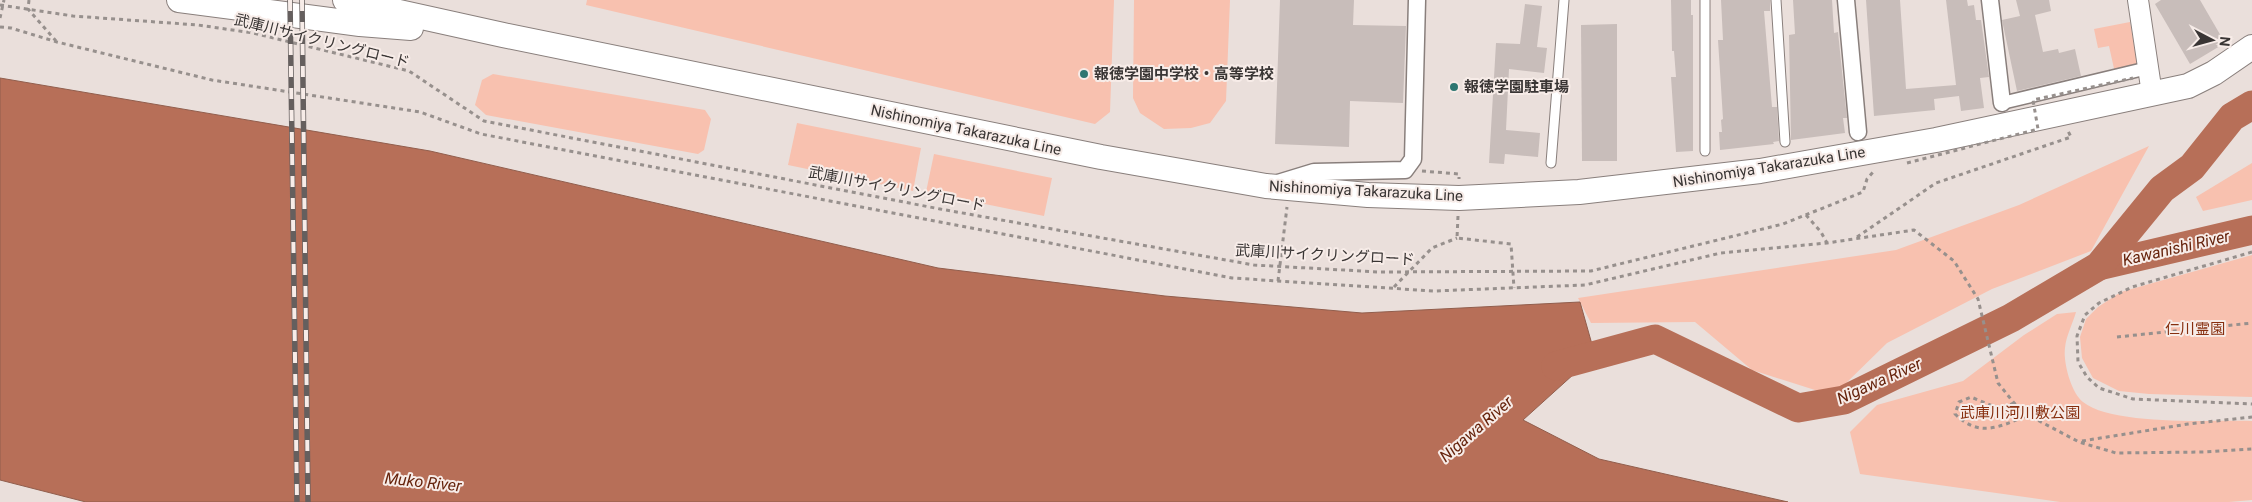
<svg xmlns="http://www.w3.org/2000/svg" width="2252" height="502" viewBox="0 0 2252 502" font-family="Roboto,'Noto Sans JP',sans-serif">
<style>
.green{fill:#f8c1af}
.water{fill:#b76f58;stroke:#915e4d}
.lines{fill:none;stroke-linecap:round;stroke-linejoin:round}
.river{stroke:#b76f58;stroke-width:29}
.building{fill:#c8bdba}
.service-casing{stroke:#897f7c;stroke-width:11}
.pedestrian-casing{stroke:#897f7c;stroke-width:15}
.minor-casing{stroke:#897f7c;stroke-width:19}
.tertiary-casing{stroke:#897f7c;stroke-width:22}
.secondary-casing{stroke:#897f7c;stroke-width:26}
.path{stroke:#97908d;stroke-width:3;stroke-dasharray:4 4;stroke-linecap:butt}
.service{stroke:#fff;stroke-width:9}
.pedestrian{stroke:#fff;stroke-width:12}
.minor{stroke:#fff;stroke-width:16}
.tertiary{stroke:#fff;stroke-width:20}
.secondary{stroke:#fff;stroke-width:24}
.rail-casing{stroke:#655f5e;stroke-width:5.5}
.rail{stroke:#f7ece8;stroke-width:4;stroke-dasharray:11;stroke-linecap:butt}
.path-bridge{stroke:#97908d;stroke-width:3;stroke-dasharray:4 4;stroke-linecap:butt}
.poi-dot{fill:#2e7671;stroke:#f7ece8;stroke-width:2}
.labels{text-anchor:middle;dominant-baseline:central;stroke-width:4;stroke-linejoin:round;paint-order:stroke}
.street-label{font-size:15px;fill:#393534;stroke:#f7ece8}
.poi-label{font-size:15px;font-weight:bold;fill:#393534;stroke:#f7ece8;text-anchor:start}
.park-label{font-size:15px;fill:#872f0f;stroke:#f7ece8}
.water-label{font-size:16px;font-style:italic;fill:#66230c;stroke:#f7ece8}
</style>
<rect width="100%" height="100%" fill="#eadfdb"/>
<g class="green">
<path d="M587,0H1114L1110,112L1095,124L586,5Z"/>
<path d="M1134,0H1230L1226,101L1210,123L1191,128L1164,129L1140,113L1133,98Z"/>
<path d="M2130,22L2138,67L2115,73L2109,46L2098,48L2094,29Z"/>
<path d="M493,74L705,110L711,119L704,150L698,154L486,115L475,105L482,80Z"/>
<path d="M797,123L921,148L913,191L788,165Z"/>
<path d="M2149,146L2091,251L1992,289L1887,343L1837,392L1815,390L1752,370L1695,322L1591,323L1578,298L1896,250L2019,205Z"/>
<path d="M934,154L1052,178L1044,216L926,192Z"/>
<path d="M2252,163V200L2203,211L2196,197Z"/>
<path d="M2252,255V397L2149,394L2119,391L2093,378L2082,358L2080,337L2086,319L2098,307L2121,292Z"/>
<path d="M2076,312C2073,323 2066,336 2065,348C2063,362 2071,393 2083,402C2113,426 2212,420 2252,421V500L2229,502H2060L1860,474L1850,432L1877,405L1963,381L2024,335L2057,314Z"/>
</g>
<path class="water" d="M0,78L430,151L938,268L1165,296L1362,313L1580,302L1595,355L1523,420L1599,459L1788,502H86L0,480Z"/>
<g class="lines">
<g class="river">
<path d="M2099,266L2252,230"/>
<path d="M1556,366L1655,339L1798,408L1844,400L2011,318L2099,266L2162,189L2192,167L2232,117L2252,105"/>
</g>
</g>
<g class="building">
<path d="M1280,0H1354L1353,25L1406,26L1403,103L1350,101L1349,147L1275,144Z"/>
<path d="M1671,0H1691V15H1693V151L1676,152L1671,77H1676L1674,51H1672Z"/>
<path d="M1721,0H1770V11H1764L1772,107H1777L1779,141L1773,142L1774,144L1720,150L1719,132H1722L1721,120L1723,119L1718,40H1723Z"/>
<path d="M1793,0H1832L1834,33L1838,32L1843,81L1847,118H1843L1845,133L1791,140L1789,35L1795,34Z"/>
<path d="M1866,0H1900L1906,89L1956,85L1946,0H1967L1968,6L1974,5L1976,20H1981L1989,77L1980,78L1984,108L1961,111L1959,96L1934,99L1935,110L1874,116Z"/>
<path d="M2016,0H2049L2051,11L2035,15L2043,52L2058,49L2059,53L2075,49L2081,76L2017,91L2002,20L2020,16Z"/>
<path d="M2161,0H2200L2225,43L2190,64L2155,4Z"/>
<path d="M1525,4L1542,6L1537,47L1547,48L1544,73L1509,69L1506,130L1540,133L1538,157L1505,154L1504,164L1489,163L1496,43L1520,44Z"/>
<path d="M1617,24V161H1582L1581,25Z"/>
</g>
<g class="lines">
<defs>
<g id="service">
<path d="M1776,0L1785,142"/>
<path d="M1705,151V0"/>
<path d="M1551,163L1564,0"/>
</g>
<path id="pedestrian" d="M2002,103L2148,68"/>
<g id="minor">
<path d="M1846,0L1858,132"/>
<path d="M1990,0L2002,103"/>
<path d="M1278,183L1314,172L1405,170L1413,159L1417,0"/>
</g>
<path id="tertiary" d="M2138,0L2152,94"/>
<g id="secondary">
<path d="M179,0L360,24L411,28"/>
<path d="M345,0L503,35L1101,157L1266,186L1368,195L1459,198L1579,192L1760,171L1936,140L2188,86L2214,73L2252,47"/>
</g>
</defs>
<use href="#service" class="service-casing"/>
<use href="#pedestrian" class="pedestrian-casing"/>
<use href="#minor" class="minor-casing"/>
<use href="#tertiary" class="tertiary-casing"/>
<use href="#secondary" class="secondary-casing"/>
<g class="path">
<path d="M29,0L28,9L56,41"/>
<path d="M0,5L73,16L198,25L253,33L409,71L484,121L940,209L1254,265L1379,272L1591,271L1783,224L1863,192L1867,179L1874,171"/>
<path d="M0,27L11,28L57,42L212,80L420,112L481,134L1232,278L1434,291L1585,285L1721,253L1827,243L1914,230L1954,261L1978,299L1998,383L2014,403L2028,415L2079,442L2116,453L2204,452L2252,449"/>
<path d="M1422,171L1459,174V179"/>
<path d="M1806,215L1821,232L1827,243"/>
<path d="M1458,216L1457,238L1511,244L1514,288"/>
<path d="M1857,237L1936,183L2071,137L2068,131"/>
<path d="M2252,252L2132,287L2099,303L2085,315L2077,336L2078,362L2087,377L2099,388L2133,399L2252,404"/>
<path d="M1278,281L1287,207"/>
<path d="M1394,287L1432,248L1457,238"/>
<path d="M2117,337L2252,323"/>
<path d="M2014,403L2000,409L1971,397L1959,402L1955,414C1979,438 2000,427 2028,415"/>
<path d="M2082,441L2188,424L2252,417"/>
</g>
<use href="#service" class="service"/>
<use href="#pedestrian" class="pedestrian"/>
<use href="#minor" class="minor"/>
<use href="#tertiary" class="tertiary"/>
<use href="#secondary" class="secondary"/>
<defs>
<g id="rail">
<path d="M290,0L297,502"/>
<path d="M302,0L308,502"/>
</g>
</defs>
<use href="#rail" class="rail-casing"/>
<use href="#rail" class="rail"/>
<g class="path-bridge">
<path d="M0,18L4,0"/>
<path d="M1907,163L2038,129L2033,100L2133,78"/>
</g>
</g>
<g class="poi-dot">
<circle cx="1084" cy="74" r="5"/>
<circle cx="1454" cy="87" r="5"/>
</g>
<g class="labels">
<g class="street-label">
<text transform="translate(322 41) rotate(14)">武庫川サイクリングロード</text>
<text transform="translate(966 130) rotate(12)">Nishinomiya Takarazuka Line</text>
<text transform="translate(1769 167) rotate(-9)">Nishinomiya Takarazuka Line</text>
<text transform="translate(897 189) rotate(11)">武庫川サイクリングロード</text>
<text transform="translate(1366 191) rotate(3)">Nishinomiya Takarazuka Line</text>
<text transform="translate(1325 255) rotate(3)">武庫川サイクリングロード</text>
</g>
<g class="poi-label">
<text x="1094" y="74">報徳学園中学校・高等学校</text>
<text x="1464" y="87">報徳学園駐車場</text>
</g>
<g class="park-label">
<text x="2195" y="329">仁川霊園</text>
<text x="2020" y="413">武庫川河川敷公園</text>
</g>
<g class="water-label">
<text transform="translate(2176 248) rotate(-13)">Kawanishi River</text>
<text transform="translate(1879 381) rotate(-24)">Nigawa River</text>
<text transform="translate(1476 429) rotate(-41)">Nigawa River</text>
<text transform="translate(423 482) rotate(6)">Muko River</text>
</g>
</g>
<g transform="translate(2212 40) rotate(96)" stroke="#f7ece8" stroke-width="4" paint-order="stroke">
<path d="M0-4L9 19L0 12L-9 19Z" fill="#393534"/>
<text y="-8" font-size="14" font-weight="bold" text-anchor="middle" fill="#393534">N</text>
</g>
</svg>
